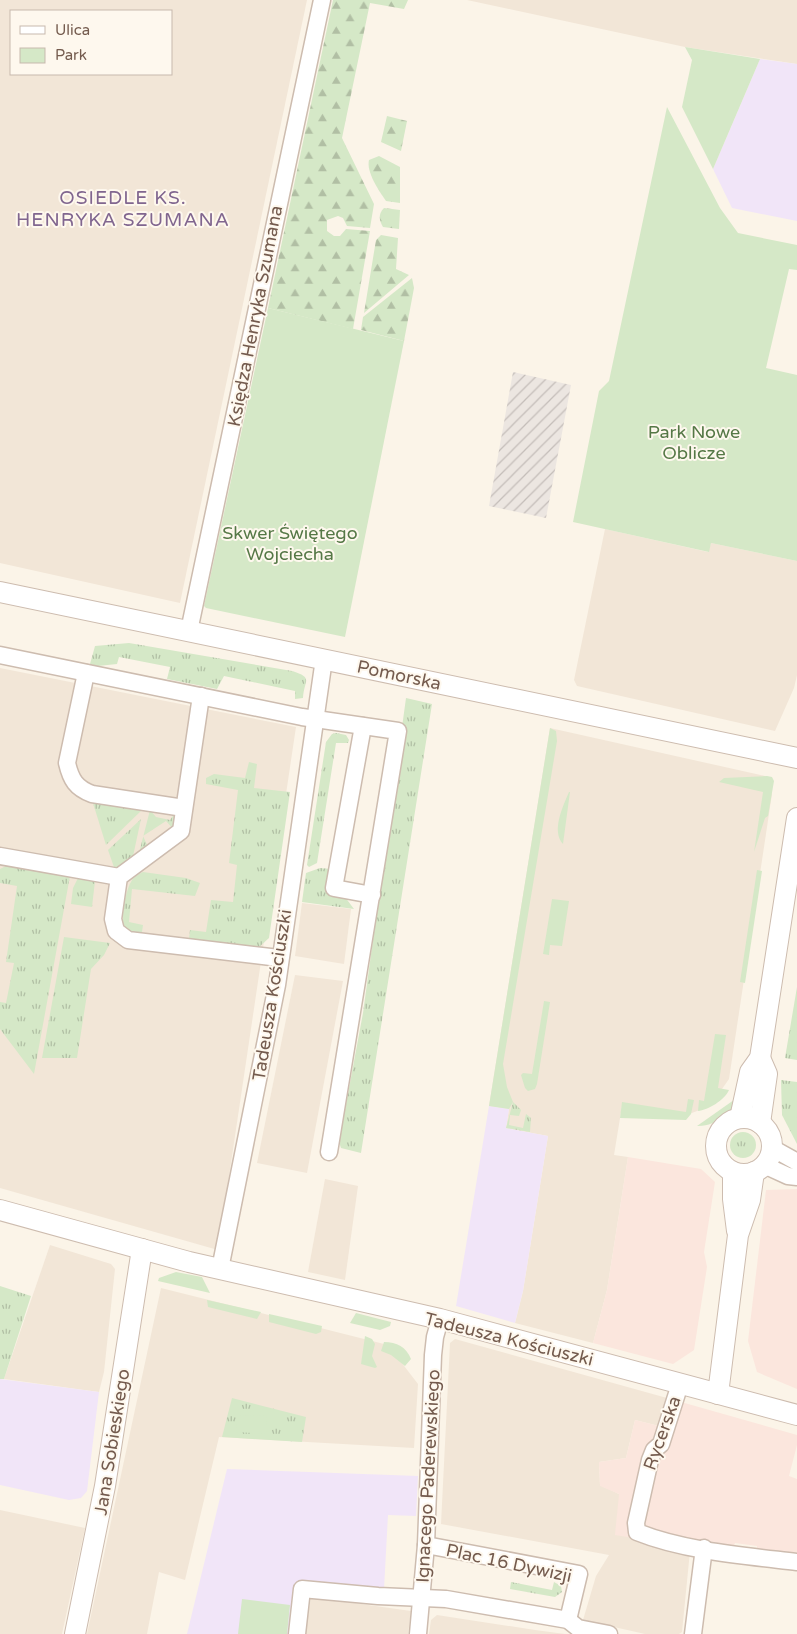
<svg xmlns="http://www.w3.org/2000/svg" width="797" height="1634" viewBox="0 0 797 1634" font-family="'Varela Round',sans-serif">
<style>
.residential{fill:#f2e6d7;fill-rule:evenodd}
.commercial{fill:#fbe6dd}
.industrial{fill:url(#industrial-furrows)}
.education{fill:#f1e5f8}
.grass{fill:url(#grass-tufts)}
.forest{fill:url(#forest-firs)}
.green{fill:#d5e8c7}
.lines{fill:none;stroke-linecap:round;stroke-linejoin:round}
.minor-casing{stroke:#cdbcaf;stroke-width:19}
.tertiary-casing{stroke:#cdbcaf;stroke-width:22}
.minor{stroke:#fff;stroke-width:16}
.tertiary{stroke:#fff;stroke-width:20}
.labels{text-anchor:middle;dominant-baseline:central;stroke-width:4;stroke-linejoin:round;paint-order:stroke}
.street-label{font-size:18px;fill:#745b4e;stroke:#fef8ee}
.park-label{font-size:18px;fill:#557846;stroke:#fef8ee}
.neighbourhood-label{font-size:19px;letter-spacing:1px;fill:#81668f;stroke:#fef8ee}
</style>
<defs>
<pattern id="industrial-furrows" width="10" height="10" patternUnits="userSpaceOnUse" patternTransform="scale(1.25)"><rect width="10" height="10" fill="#ece6e1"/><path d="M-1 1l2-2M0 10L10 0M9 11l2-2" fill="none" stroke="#c4bdb9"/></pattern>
<pattern id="grass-tufts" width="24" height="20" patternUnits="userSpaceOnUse" patternTransform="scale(1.25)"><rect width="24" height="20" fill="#d5e8c7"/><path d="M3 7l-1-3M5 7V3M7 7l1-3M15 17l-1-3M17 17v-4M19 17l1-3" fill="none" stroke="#b1bfa4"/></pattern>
<pattern id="forest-firs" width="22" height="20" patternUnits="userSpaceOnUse" patternTransform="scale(1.25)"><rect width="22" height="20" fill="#d5e8c7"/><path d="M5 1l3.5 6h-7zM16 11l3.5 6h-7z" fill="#b1bfa4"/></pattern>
</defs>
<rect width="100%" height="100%" fill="#fbf4e8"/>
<g class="residential">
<path d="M0,0H307L180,603L0,563ZM11,11H171V74H11Z"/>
<path d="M467,0H797V64L685,47Z"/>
<path d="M605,529L708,552L711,543L797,561V675L794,688L775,731L577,686L574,680Z"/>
<path d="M0,668L296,727L218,1250L0,1188Z"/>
<path d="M550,728L765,776L772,794L729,1079L710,1106L684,1116L622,1106L614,1155L628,1157L607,1290L593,1343L515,1323L523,1291L548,1136L506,1128L509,1109L489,1106Z"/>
<path d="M302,903L351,909L344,964L295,956Z"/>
<path d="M295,975L343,981L307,1173L257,1163Z"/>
<path d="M325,1179L358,1186L345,1280L308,1272Z"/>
<path d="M50,1245L111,1264L115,1269L104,1372L99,1392L4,1379Z"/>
<path d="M161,1288L388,1345L418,1384L414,1448L219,1437L185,1580L159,1572L147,1634H87Z"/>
<path d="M455,1339L667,1398L659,1426L635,1420L626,1458L599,1462L600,1485L619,1494V1510L634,1538L690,1551L682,1632L679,1634H645L583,1620L596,1576L609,1555L441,1524L450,1343Z"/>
<path d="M0,1510L85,1528L62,1634H0Z"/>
<path d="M311,1597L411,1611L408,1634H305Z"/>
<path d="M437,1615L535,1630L565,1634H429L431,1620Z"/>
</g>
<g class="commercial">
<path d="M628,1157L701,1169L715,1182L704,1252L707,1267L694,1350L673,1364L593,1343L607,1290Z"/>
<path d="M797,1189V1389L757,1372L748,1341L766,1190Z"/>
<path d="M667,1398L797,1435V1445L789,1476L797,1479V1555L757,1550V1546L735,1543L734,1546L692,1539L634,1538L615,1535L619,1494L600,1486L599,1462L626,1458L635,1420L659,1426Z"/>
</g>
<path class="industrial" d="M513,372L571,385L546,518L489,506Z"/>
<g class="education">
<path d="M760,59L797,64V221L732,208L713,169Z"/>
<path d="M489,1106L509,1109L506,1128L548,1136L523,1291L515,1323L456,1306Z"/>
<path d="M0,1379L99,1392L87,1491L81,1498L69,1500L0,1485Z"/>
<path d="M227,1469L418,1476L416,1516L388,1515L384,1589L298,1582L291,1634H187Z"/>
</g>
<g class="grass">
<path d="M129,643L292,671C314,678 304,680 303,698L295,699V691L224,676L217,689L167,679L170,667L119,657L117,664L98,666L90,664L95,646Z"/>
<path d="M406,698L432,704L361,1153L341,1148L339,1142L363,1013Z"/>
<path d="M336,733L346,735L349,740L348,743H336L317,863L309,867L307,865L326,742L332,734Z"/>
<path d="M249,762L257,764L254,788L290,792L269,938L258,948L189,939L190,930L206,932L211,900L233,902L237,865L229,863L238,790L206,784V778L214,774L245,778Z"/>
<path d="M92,800L143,809L106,845Z"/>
<path d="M150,810L156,817L170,820L175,813L177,816L174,830L166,821L143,836L149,849L138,857Z"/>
<path d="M141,819L132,861L115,870L108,850Z"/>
<path d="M8,865L70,876L34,1074L0,1029V1002L6,1003L14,963L6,962L17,886L0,883V869Z"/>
<path d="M320,868L331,869L345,897L354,909L302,902L306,873Z"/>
<path d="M143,872L186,878L200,883L195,896L132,889L129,922L143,925L142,932C138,932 130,933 126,929C119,923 126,889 131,882C133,877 139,874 143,872Z"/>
<path d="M78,878L95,881L92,907L71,904L73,888Z"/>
<path d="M64,937L110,943L104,955L91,969L77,1058H42Z"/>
<path d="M797,987V1060L785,1058Z"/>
<path d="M781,1080L797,1082V1144L782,1115Z"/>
<path d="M513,1102L521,1110L519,1116L510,1115L509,1125L523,1128L526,1114L531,1118L530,1132L506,1128Z"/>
<circle cx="743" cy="1145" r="13"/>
<path d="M0,1286L31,1296L4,1379H0Z"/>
<path d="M232,1398L306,1417L302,1442L222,1437Z"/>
<path d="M511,1582L552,1590L554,1582L561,1586L562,1592L555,1597L510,1589Z"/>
</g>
<g class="forest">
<path d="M333,0H408L404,9L370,3L342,138L374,204L370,228L347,226L343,218L338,216L327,220V231L334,236H340L346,229L370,231L353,329L268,308Z"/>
<path d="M387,116L407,121L401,151L381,142Z"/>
<path d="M379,156L400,167V203L386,201C379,191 366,172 369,160Z"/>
<path d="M384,208L400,210L399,229L383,227C379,220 378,214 384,208Z"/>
<path d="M381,235L398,238L396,269L409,275L364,313L376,240Z"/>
<path d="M412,278L414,288L404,341L361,330L363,317Z"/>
</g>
<g class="green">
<path d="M685,47L760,59L713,169L682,107L692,60Z"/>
<path d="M667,107L720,208L738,233L797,245V270L789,269L766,368L797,375V561L711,543L709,552L573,522L599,391L609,381Z"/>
<path d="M268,308L404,341L345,637L206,608L204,606Z"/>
<path d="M550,728L556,731L557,741L503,1064L507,1087L513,1102L509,1109L489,1106Z"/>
<path d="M767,776L772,777L774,781L768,816L765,818L754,852L763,792L719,782L724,778Z"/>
<path d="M569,792H570L563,844C551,831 563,806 569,792Z"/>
<path d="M757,870L762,871L745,983L740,982Z"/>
<path d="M552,899L569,901L562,946L550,945L549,955L543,954Z"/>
<path d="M544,1001L550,1002L537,1084L535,1089L528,1091L525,1088L521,1075L523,1073L532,1074Z"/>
<path d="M715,1034L726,1035L718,1088L729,1090C725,1100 708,1110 698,1111L699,1100L704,1101Z"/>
<path d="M741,1095C734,1111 716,1127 697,1126Z"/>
<path d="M688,1099L694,1100L691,1114L686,1120L620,1118L622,1102L686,1112Z"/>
<path d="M176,1272L202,1277L210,1293L158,1281L159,1278Z"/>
<path d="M207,1300L261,1312L257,1319L208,1307Z"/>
<path d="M356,1313L391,1322L390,1326L380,1330L350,1323Z"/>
<path d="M269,1314L322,1326L321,1332L316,1334L269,1322Z"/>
<path d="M365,1336L372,1339L375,1344L372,1356L377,1367L375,1368L361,1364Z"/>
<path d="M384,1342C397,1342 406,1347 411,1359L405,1366L391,1355L381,1351Z"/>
<path d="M237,1415L267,1416L266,1434L236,1432Z"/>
<path d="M242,1599L290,1605L287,1634H238Z"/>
</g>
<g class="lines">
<defs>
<g id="minor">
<path d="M189,631L322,0"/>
<path d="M0,655L302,717L398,731L329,1152"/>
<path d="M86,673L67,763C71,780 76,788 92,794L184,808"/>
<path d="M201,696L181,831L119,877L113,919L116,931L128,940L279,958"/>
<path d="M363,726L334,888L372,895"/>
<path d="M0,856L119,877"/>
<path d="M772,1148L797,1162"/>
<path d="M764,1165L788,1176L797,1177"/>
<path d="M220,1269L277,985L324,659"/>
<path d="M680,1384L661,1444L654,1450L650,1460L636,1523L637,1532C684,1551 746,1556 797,1562"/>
<path d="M426,1545L579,1574L568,1620"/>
<path d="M297,1634L302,1589L378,1596L446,1599L568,1620L578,1628L609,1634"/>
<path d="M418,1634L426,1545L433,1355L435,1337L440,1319"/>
<path d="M693,1634L704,1548"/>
</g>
<g id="tertiary">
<path d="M0,592L797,758"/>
<path d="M760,1058L767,1074L760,1123"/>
<path d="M740,1118L750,1072L760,1058L797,818"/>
<circle cx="744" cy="1146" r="28"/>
<path d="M733,1172V1199L737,1231"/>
<path d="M0,1210L189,1262L440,1319L797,1415"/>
<path d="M718,1394L738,1235L750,1200L754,1172"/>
<path d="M75,1634L105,1486L142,1249"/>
</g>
</defs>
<use href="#minor" class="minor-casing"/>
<use href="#tertiary" class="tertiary-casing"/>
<use href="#minor" class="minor"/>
<use href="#tertiary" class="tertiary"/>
</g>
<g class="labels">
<g class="street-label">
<text transform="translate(255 316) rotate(-79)">Księdza Henryka Szumana</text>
<text transform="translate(399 675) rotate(12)">Pomorska</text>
<text transform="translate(272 995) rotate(-81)">Tadeusza Kościuszki</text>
<text transform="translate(509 1339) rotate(14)">Tadeusza Kościuszki</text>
<text transform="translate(662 1433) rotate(-70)">Rycerska</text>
<text transform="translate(112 1442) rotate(-81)">Jana Sobieskiego</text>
<text transform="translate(428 1476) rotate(-87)">Ignacego Paderewskiego</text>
<text transform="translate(509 1563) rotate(12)">Plac 16 Dywizji</text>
</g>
<g class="park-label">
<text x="694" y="432">Park Nowe<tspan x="694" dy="21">Oblicze</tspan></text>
<text x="290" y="533">Skwer Świętego<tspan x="290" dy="21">Wojciecha</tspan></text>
</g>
<g class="neighbourhood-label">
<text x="123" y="198">OSIEDLE KS.<tspan x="123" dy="22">HENRYKA SZUMANA</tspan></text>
</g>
</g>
<rect x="10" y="10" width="162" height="65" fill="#fef8ee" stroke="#c7b9ae"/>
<rect x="20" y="26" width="25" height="8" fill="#ffffff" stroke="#c7b9ae"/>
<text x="55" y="35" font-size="15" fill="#745b4e">Ulica</text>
<rect x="20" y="48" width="25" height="15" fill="#d5e8c7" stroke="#c7b9ae"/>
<text x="55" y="60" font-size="15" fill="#745b4e">Park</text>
</svg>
